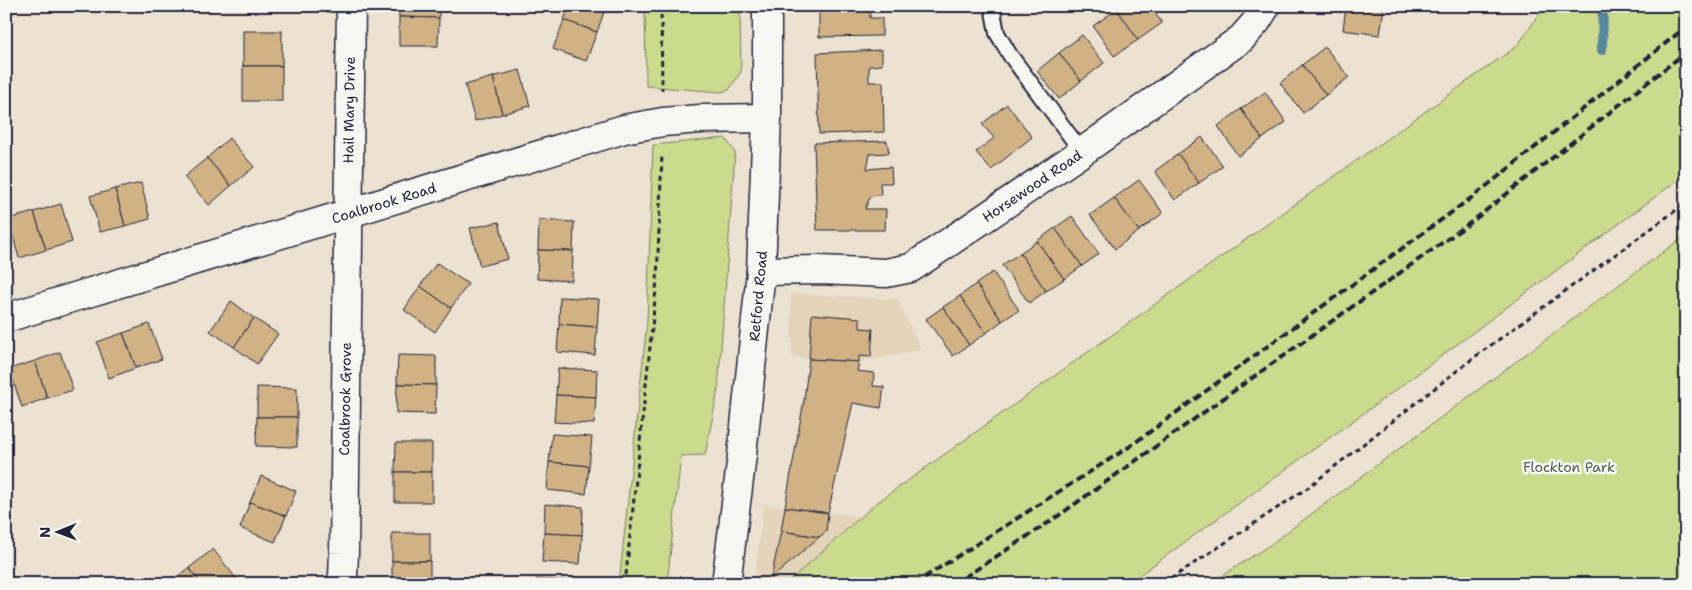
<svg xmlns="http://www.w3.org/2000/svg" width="1692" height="590" viewBox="0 0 1692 590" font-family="'Shantell Sans',sans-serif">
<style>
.built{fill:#e3d4ba}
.green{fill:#ccda8d;stroke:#777e64}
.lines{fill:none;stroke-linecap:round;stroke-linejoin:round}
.stream{stroke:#59869c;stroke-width:10}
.building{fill:#d1b285;stroke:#22223b}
.service-casing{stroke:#22223b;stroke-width:18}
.minor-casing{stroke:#22223b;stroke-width:31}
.secondary-casing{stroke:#22223b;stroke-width:31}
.path{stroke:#22223b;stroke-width:3;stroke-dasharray:5 4;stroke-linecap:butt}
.service{stroke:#f6f6f2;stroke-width:14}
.minor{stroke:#f6f6f2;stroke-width:28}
.secondary{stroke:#f6f6f2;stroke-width:28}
.rail{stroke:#22223b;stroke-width:4;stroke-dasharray:8 4;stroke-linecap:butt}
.labels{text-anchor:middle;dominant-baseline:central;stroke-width:5;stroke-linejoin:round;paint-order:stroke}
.street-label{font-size:14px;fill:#22223b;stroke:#f6f6f2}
.park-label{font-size:14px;fill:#555954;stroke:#f6f6f2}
</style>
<rect width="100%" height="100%" fill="#ebe2d1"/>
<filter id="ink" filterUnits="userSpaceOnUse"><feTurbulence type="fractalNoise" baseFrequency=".02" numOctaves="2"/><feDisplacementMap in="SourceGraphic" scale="10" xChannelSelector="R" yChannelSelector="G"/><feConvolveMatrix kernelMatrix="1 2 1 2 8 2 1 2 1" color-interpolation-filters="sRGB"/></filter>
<g filter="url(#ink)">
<g class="built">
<path d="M791,294L897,299L921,350L859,362L809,359L792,356Z"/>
<path d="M764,504L828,513L860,517L786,584H754Z"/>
</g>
<g class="green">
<path d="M645,6H740L741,72L729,90L721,92L646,86Z"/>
<path d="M1545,6H1686V174L1393,392L1127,584H786L875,504L1517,46Z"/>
<path d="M725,138L735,152L718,390L705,455L681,456L667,584H619L647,322L653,145Z"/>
<path d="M1686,235V584H1210L1271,544Z"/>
</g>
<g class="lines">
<path class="stream" d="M1602,50L1603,6"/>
</g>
<g class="building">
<path d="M399,6H439V18L399,17Z"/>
<path d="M569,6H606L597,32L564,20Z"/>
<path d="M819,6H870V18H882V36L819,37Z"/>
<path d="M1121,6H1150L1162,23L1138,40L1117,9Z"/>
<path d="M1346,6L1384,7L1380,35L1343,30Z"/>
<path d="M1117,9L1138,40L1114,56L1093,26Z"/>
<path d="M399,17L439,18L438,46H399Z"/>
<path d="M564,20L597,32L586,61L553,49Z"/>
<rect x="243" y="31" width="39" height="35"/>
<path d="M1082,35L1104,63L1081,81L1059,53Z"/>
<path d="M1325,47L1349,77L1326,95L1302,65Z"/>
<path d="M882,50V65L869,66V82H883L884,132L819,134L817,53Z"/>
<path d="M1059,53L1081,81L1059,99L1037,71Z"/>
<path d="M1302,65L1326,95L1303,113L1280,83Z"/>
<rect x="243" y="66" width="39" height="35"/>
<path d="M520,70L530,106L502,114L493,77Z"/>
<path d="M493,77L502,114L475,121L465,85Z"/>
<path d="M1265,92L1286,122L1262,139L1241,109Z"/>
<path d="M1007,104L1032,137L991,170L976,152L994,138L982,124Z"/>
<path d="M1241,109L1262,139L1238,156L1218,126Z"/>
<path d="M1202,137L1223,166L1199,183L1178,154Z"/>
<path d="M229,138L254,167L231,186L207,158Z"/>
<path d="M887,141L889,153L870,154L867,169L891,167L892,183H880L881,194L870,197L865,209H886L885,230H817L814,143Z"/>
<path d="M1178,154L1199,183L1175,200L1155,171Z"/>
<path d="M207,158L231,186L209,205L184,177Z"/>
<path d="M1139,180L1163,213L1139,231L1114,198Z"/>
<path d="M141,183L150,219L125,226L115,189Z"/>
<path d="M115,189L125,226L100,232L90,196Z"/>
<path d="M1114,198L1139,231L1115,249L1090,215Z"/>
<path d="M61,204L72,242L46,250L34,212Z"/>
<path d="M34,212L46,250L19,258L8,219Z"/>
<path d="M1072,216L1099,254L1082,266L1055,228Z"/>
<path d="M539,220L574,222L573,251L538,250Z"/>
<path d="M499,222L508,259L480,266L470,228Z"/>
<path d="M1055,228L1082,266L1064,279L1037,241Z"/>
<path d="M1037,241L1064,279L1046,291L1020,253Z"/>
<path d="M538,250L573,251L572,281L537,279Z"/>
<path d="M1020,253L1046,291L1029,303L1002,265Z"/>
<path d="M437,263L468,284L451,308L420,286Z"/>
<path d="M993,272L1019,310L1002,321L976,284Z"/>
<path d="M976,284L1002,321L986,333L960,296Z"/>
<path d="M420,286L451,308L435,332L404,310Z"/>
<path d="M960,296L986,333L969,345L943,307Z"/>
<path d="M560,297L599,299L597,327L559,324Z"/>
<path d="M231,301L254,318L234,347L210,331Z"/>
<path d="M943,307L969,345L953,356L926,319Z"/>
<path d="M812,314L860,318V328L873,329L871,357L859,356V362L809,359Z"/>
<path d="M254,318L278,334L257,364L234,347Z"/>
<path d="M149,324L162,359L136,368L123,333Z"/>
<path d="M559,324L597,327L595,355L557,352Z"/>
<path d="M123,333L136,368L109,378L97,342Z"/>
<path d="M60,352L73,390L47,398L35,361Z"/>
<path d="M398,355L436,356V385L397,384Z"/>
<path d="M809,359L859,362L857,371L874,373L873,386L884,387L881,408L853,403L828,513L785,507L804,400Z"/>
<path d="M35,361L47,398L22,407L9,369Z"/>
<path d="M558,368L597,370L596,397L556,395Z"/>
<path d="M397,384L436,385L435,414L396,413Z"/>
<path d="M257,387L297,388V417H257Z"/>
<path d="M556,395L596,397L594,424L554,422Z"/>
<path d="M257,417H297V447L256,446Z"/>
<path d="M552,434L592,437L589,466L549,462Z"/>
<path d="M396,443H432V472H395Z"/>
<path d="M549,462L589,466L586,494L547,490Z"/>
<rect x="395" y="472" width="37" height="30"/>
<path d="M261,476L296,491L286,516L250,502Z"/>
<path d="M250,502L286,516L275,542L240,528Z"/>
<path d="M545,504L583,507L582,535L544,533Z"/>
<path d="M785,507L828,513L826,532L819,537L781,531Z"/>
<path d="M781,531L819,537L771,579Z"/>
<rect x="392" y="533" width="38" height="28"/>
<path d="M544,533L582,535L580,564L542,562Z"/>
<path d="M213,549L238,581L233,584H201L189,568Z"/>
<rect x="392" y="561" width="38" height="23"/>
<path d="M189,568L201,584H169Z"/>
<path d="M536,579L575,581V584H536Z"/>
</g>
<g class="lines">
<defs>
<path id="service" d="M992,6L997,33L1010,55L1082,152"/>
<g id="minor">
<path d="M761,271L820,270L886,273L911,268L1082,152L1241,39L1256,22L1266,6"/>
<path d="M6,318L624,129L663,122L700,119L767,118"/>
<path d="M340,584L343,577L344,553L351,6"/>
</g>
<path id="secondary" d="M726,584L742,455L761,271L767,118V6"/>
</defs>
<use href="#service" class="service-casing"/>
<use href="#minor" class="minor-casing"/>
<use href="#secondary" class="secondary-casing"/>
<g class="path">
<path d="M661,6L662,90"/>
<path d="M625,584L657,280L662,154"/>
<path d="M1163,584L1306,489L1472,359L1686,203"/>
</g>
<use href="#service" class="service"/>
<use href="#minor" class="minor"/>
<use href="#secondary" class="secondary"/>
<g class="rail">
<path d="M914,584L1129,447L1474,196L1686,27"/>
<path d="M954,584L1051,521L1470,223L1686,52"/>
</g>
</g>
</g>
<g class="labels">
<g class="street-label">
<text transform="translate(349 110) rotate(-89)">Hail Mary Drive</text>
<text transform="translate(1032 186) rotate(-34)">Horsewood Road</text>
<text transform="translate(384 203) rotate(-17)">Coalbrook Road</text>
<text transform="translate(758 296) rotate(-85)">Retford Road</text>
<text transform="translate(345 399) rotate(-89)">Coalbrook Grove</text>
</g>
<g class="park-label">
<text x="1569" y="467">Flockton Park</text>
</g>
</g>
<rect width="1692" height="590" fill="none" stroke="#f6f6f2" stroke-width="25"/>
<rect x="12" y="12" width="1667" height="565" fill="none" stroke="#22223b" stroke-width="2" filter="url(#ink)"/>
<g transform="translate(58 532) rotate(269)" stroke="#f6f6f2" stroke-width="4" paint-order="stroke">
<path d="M0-4L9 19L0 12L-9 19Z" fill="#22223b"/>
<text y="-8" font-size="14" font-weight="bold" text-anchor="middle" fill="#22223b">N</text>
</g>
</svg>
